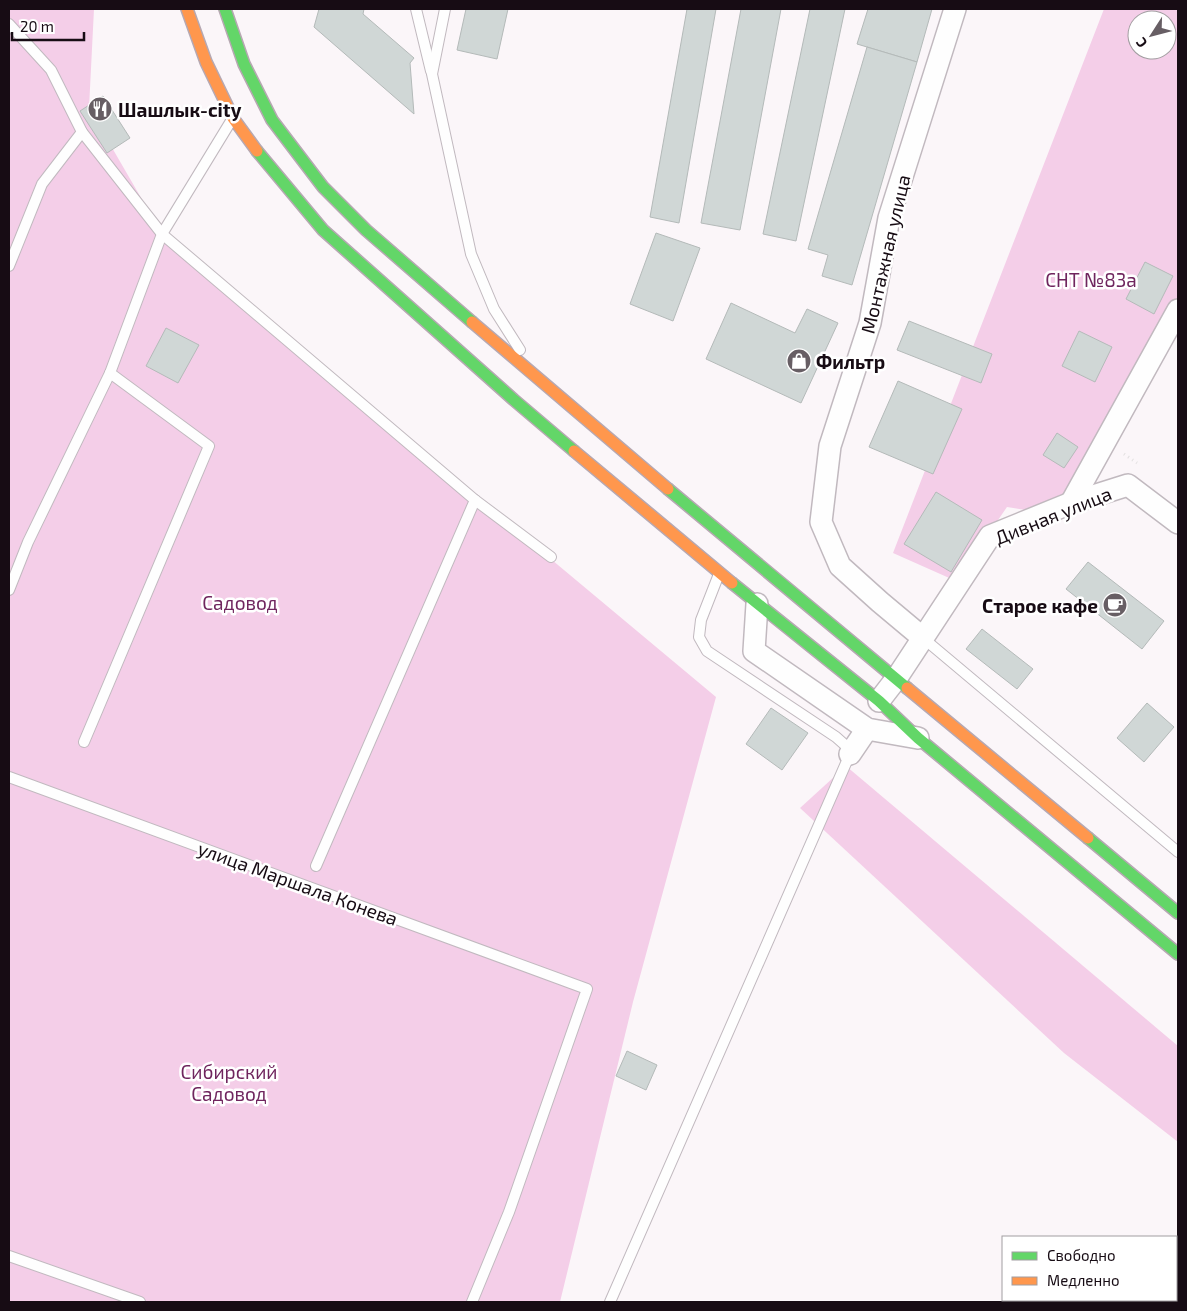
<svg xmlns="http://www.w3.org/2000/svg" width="1187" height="1311" viewBox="0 0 1187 1311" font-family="'Exo 2',sans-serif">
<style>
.green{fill:#f4cee8;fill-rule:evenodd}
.building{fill:#d0d7d6;stroke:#b4bab9}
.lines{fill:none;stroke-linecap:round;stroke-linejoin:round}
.lane-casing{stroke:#c1b9bf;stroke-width:12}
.street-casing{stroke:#c1b9bf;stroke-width:24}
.fast-casing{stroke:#b6a8b2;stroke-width:14}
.slow-casing{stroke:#b6a8b2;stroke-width:14}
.path{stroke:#e2e0e1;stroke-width:3;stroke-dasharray:1 4;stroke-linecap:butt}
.lane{stroke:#fefefe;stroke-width:10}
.street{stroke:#fefefe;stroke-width:21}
.fast{stroke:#63d668;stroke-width:11}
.slow{stroke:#ff974d;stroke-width:11}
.labels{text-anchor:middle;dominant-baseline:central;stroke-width:5;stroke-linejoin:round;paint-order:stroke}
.poi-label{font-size:19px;font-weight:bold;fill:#170c14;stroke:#fff;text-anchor:start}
.street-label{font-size:19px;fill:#170c14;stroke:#fff}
.park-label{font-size:19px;fill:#6f255e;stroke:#fff}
</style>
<rect width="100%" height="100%" fill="#fbf6f9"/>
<g class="green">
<path d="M9,9H94L89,108L162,234L716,697L633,1002L560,1302H9Z"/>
<path d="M1104,9H1178V300L1059,515L1007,507L956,581L893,553ZM1137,20H1167V50H1137Z"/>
<path d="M846,766L1178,1046V1142L1064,1053L800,808Z"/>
</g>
<g class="building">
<path d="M319,9H364L363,14L414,58L410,63L414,114L314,27Z"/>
<path d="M466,9H508L497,59L457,50Z"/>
<path d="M687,9H716L679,223L650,217Z"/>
<path d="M741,9H781L740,230L701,223Z"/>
<path d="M810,9H845L796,241L763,234Z"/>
<path d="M868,9H932L917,62L857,44Z"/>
<path d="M867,47L917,62L852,285L822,276L828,255L808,249Z"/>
<path d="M103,96L130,138L107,153L80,111Z"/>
<path d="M656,233L700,248L673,321L630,304Z"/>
<path d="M1145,262L1173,276L1154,314L1126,299Z"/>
<path d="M731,303L795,333L807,309L838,323L801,403L706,359Z"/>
<path d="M909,321L992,354L981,383L897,350Z"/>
<path d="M166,328L199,345L178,383L146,366Z"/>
<path d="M1079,331L1112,347L1095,382L1062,366Z"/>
<path d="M898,381L962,409L933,474L869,447Z"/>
<path d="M1057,433L1078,447L1064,468L1043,455Z"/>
<path d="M936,492L982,520L951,572L904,544Z"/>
<path d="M1088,562L1164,621L1142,649L1066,589Z"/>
<path d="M982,629L1033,669L1017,689L966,649Z"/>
<path d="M1147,703L1174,727L1144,762L1117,738Z"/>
<path d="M771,708L808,733L782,770L746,744Z"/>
<path d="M627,1051L657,1065L646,1090L616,1076Z"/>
</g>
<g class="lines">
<defs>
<g id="lane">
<path d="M416,9L431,71"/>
<path d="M445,9L432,74L471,254L494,309L520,350"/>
<path d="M9,24L51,70L82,132L162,234L475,500L551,557"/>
<path d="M9,266L42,184L82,132"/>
<path d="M9,590L28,542L110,373L162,234L231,121"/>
<path d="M923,638L1178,852"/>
<path d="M84,742L209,446L110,373"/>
<path d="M9,777L587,989L509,1212L472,1302"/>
<path d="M316,866L475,500"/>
<path d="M9,1256L140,1302"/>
<path d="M610,1302L850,754L845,745L836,737L707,651L699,637L701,620L719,574"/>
</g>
<g id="street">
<path d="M1071,503L1178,310"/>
<path d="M757,604L754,651L867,729L918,738"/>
<path d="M923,638L880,602L840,566L821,522L830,446L870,323L889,218L955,9"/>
<path d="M879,701L896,679L990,536L1071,503L1128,485L1178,523"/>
<path d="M850,754L867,729"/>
</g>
<g id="fast">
<path d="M225,9L244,64L272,120L323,187L366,230L472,322"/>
<path d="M257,151L323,230L514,400L574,451"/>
<path d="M668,489L907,688"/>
<path d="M732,583L879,701L918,738L1178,954"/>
<path d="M1088,838L1178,913"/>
</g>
<g id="slow">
<path d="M187,9L206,62L233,118L257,151"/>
<path d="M472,322L668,489"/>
<path d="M574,451L732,583"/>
<path d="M907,688L1088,838"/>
</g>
</defs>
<use href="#lane" class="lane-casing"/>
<use href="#street" class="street-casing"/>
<use href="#fast" class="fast-casing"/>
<use href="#slow" class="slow-casing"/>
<path class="path" d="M1124,454L1137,463"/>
<use href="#lane" class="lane"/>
<use href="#street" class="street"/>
<use href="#fast" class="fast"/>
<use href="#slow" class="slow"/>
</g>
<defs>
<symbol id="restaurant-disc" viewBox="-11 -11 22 22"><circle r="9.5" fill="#675e64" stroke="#fff"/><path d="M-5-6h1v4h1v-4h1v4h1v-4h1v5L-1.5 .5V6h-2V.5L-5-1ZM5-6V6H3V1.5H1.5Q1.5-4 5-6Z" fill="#fff"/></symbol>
<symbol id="shop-disc" viewBox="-11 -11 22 22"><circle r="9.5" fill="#675e64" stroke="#fff"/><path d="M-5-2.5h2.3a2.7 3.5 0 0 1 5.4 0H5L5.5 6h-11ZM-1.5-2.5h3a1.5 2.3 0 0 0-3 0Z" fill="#fff"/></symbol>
<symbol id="cafe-disc" viewBox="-11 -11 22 22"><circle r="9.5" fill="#675e64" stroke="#fff"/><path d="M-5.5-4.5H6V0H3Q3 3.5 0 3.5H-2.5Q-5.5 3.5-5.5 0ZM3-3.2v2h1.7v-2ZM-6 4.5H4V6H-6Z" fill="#fff"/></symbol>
</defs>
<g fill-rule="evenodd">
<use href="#restaurant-disc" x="86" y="95" width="28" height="28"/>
<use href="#shop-disc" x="785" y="347" width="28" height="28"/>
<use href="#cafe-disc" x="1101" y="591" width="28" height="28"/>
</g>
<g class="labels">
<g class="poi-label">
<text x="118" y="109">Шашлык-city</text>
<text x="816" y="361">Фильтр</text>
<text x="1098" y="605" text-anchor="end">Старое кафе</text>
</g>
<g class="street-label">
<text transform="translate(885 254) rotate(-77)">Монтажная улица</text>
<text transform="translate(1053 515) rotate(-22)">Дивная улица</text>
<text transform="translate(298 883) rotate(20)">улица Маршала Конева</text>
</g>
<g class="park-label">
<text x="1091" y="279">СНТ №83а</text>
<text x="240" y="602">Садовод</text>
<text x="229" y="1071">Сибирский<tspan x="229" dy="22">Садовод</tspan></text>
</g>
</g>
<rect width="1187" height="1311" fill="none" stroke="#170c14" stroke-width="20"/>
<rect x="1002" y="1236" width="175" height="65" fill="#ffffff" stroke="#a29ea1"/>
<rect x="1012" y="1252" width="25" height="8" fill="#63d668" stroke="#a29ea1"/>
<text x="1047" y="1261" font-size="15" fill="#170c14">Свободно</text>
<rect x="1012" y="1277" width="25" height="8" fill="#ff974d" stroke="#a29ea1"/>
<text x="1047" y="1286" font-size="15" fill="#170c14">Медленно</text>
<g transform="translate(1152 35) rotate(234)"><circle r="24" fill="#ffffff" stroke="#a29ea1"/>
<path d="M0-4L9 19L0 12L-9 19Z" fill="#675e64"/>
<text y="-8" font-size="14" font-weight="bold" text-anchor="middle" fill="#170c14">С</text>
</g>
<path d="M12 32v8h72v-8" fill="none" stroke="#170c14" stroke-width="2.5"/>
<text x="20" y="32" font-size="15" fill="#170c14" stroke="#ffffff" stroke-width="4" paint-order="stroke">20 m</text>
</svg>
